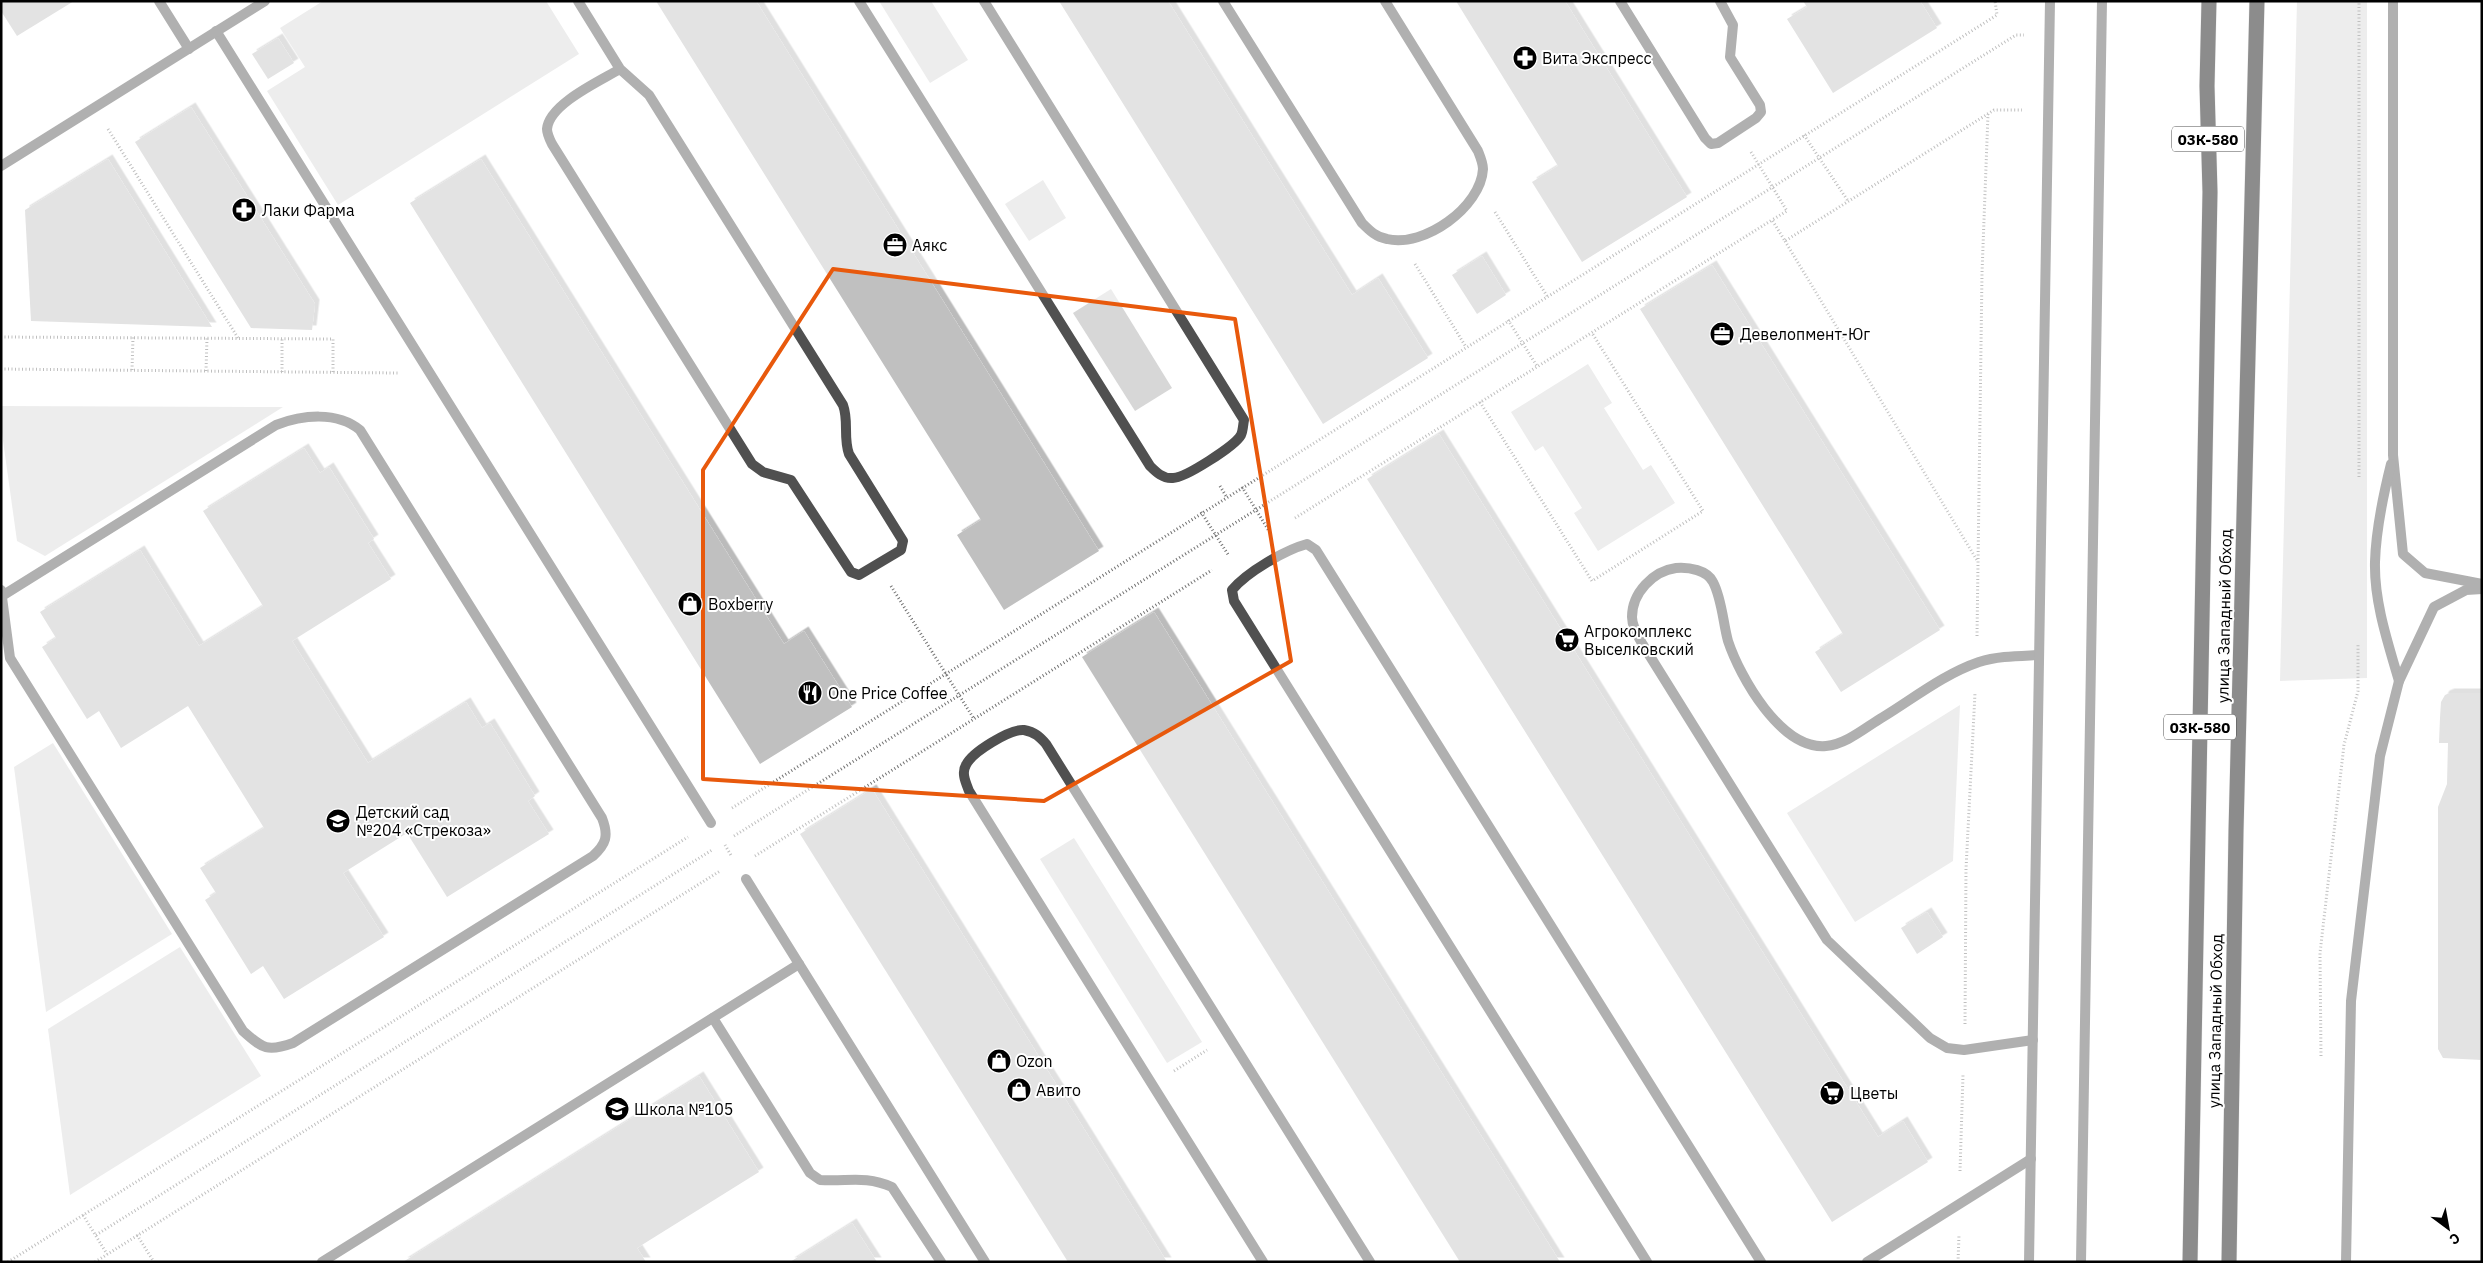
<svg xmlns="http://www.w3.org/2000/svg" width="2483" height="1263" viewBox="0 0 2483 1263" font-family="'IBM Plex Sans',sans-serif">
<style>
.green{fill:#d7d7d7}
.building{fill:#c0c0c0;filter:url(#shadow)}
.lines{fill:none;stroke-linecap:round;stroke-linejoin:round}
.highway-casing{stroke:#dbdbdb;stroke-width:16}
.path{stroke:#727272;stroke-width:3;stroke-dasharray:1 2.5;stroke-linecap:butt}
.lane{stroke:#505050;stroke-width:10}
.highway{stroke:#000;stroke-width:15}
.marked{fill:none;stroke:#e8590c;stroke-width:4;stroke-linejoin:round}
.labels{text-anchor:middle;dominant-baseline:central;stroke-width:4;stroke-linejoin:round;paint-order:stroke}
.shield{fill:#fff;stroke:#4c4c4c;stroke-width:1}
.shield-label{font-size:15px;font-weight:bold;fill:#000}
.poi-label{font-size:16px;fill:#000;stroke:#fff;text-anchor:start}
.street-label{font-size:16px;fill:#000;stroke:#fff}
</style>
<defs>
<filter id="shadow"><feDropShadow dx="4.5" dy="-4.5" stdDeviation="0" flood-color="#0004"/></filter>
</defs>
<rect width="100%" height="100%" fill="#fff"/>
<g class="green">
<path d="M323,1H546L579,54L338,205L267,91L305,67L280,28Z"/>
<path d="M879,1H931L968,60L930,83Z"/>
<path d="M2297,1H2367V678L2280,681Z"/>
<path d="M1043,180L1066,218L1029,241L1005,204Z"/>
<path d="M1111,289L1172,388L1135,411L1073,313Z"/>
<path d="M1588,364L1612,403L1604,408L1643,470L1651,465L1675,503L1598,551L1574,513L1582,508L1543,446L1535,451L1511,412Z"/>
<path d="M1,406L283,407L45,556L17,541L1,426Z"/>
<path d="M1960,705L1953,861L1855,922L1787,813Z"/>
<path d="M53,743L172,934L46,1012L14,767Z"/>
<path d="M1074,838L1202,1042L1167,1063L1040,859Z"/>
<path d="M180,947L261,1076L70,1195L48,1029Z"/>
</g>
<g class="building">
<path d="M1,1H74L17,36L1,11Z"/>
<path d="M656,1H756L1099,551L1004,610L957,535L981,520Z"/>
<path d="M1059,1H1168L1352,295L1378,278L1428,358L1323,424Z"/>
<path d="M1456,1H1565L1687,197L1582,262L1532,182L1558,166Z"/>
<path d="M1803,1H1920L1937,28L1833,93L1787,19L1807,7Z"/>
<path d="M278,38L294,63L268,79L252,54Z"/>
<path d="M191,107L315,304L312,330L251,328L135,142Z"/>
<path d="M108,159L212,327L31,321L25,210Z"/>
<path d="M481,159L784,644L804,631L852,707L760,764L410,203Z"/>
<path d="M1482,256L1506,295L1477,314L1452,275Z"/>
<path d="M1712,265L1940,630L1841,692L1815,652L1843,634L1640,309Z"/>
<path d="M1439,434L1878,1137L1903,1121L1928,1162L1832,1222L1367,479Z"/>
<path d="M304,448L320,473L329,467L374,539L368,543L391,579L292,641L368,763L466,702L482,728L490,723L535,796L528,801L549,834L447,897L407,833L343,873L384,937L284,999L263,966L251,974L205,900L216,893L200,868L264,828L188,706L121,748L99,711L87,719L42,647L56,638L40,612L140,550L199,646L263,606L203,511Z"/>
<path d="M1154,612L1560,1262H1460L1082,657Z"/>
<path d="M2450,693H2482V1060L2443,1058L2438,1049V807L2447,784L2448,743H2439L2440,718L2441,702L2445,695Z"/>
<path d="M872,789L1167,1262H1068L800,834Z"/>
<path d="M1927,912L1943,937L1917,954L1901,928Z"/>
<path d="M699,1076L759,1172L637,1248L646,1262H403Z"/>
<path d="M852,1223L877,1262H790Z"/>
</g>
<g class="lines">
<defs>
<g id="highway">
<path d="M2190,1262L2210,192L2207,86L2209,1"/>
<path d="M2229,1262L2236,831L2257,1"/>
</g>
</defs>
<use href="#highway" class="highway-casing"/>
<g class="path">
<path d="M108,129L238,338"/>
<path d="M1804,135L1848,201"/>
<path d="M1751,152L1787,211L1772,220"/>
<path d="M1495,212L1547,296"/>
<path d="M1785,241L1978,562"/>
<path d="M1415,264L1466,347"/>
<path d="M1508,320L1537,366"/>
<path d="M1,337L333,339V372"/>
<path d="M1,369L398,373"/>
<path d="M132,370L133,337"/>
<path d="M206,371L207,338"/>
<path d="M282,372V339"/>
<path d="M1480,402L1592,581L1703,511L1592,333"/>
<path d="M2359,477V1"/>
<path d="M1220,486L1226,496"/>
<path d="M1242,487L1269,531"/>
<path d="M1201,512L1229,556"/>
<path d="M1295,518L1772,220L1785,241L1994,110H2022"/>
<path d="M891,586L974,719"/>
<path d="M1977,636L1982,273L1988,114"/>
<path d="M732,808L1997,15L1995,1"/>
<path d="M734,836L2016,35H2024"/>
<path d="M725,845L732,857"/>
<path d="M755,856L1212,570"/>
<path d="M1965,1024L1966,869L1975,693"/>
<path d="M2321,1056L2320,953L2344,745L2358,691V643"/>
<path d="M1174,1071L1207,1050"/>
<path d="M1960,1171L1963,1075"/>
<path d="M83,1215L107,1254"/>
<path d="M96,1235L712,850"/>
<path d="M137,1235L154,1262"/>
<path d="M8,1262L688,837"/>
<path d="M95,1262L720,871"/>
<path d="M1958,1262L1959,1235"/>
</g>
<g class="lane">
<path d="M159,1L189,49"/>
<path d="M578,1L620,69L649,95L843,405C849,421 843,437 849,454L903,541L901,550L859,575L851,572L791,480L763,472L752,464L552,144C550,140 547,134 547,129C549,104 600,81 620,69"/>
<path d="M859,1L1150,466C1156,472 1163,479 1173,478C1185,478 1235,446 1241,435C1243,431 1243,425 1244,420L984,1"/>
<path d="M1223,1L1362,223C1370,231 1376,237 1387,239C1424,248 1481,207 1483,169C1483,163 1480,156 1478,151L1385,1"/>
<path d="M1620,1L1705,138L1711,144L1718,143L1756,118L1761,112L1760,105L1730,57L1733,25L1720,1"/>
<path d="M2393,1V455L2403,554L2425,573L2482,584"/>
<path d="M216,31L711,823"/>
<path d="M1,166L265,1"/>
<path d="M2391,464C2383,496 2376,528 2375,562C2374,602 2388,643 2399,681"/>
<path d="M1,590L10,658L243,1031C263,1049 268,1052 293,1043L593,856C606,844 609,836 602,818L360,430C337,411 302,415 276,425L2,596"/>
<path d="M746,879L985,1262"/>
<path d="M713,1018L810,1173L820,1180C848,1182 864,1175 892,1187L941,1262"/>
<path d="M2033,1040L1964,1050L1947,1048L1930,1038L1827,940L1643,645C1638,636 1632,627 1632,617C1632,593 1653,571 1676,568C1689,567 1707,570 1713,582C1722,599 1723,623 1728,641C1740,677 1781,750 1826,746C1847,744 1866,727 1883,717C1914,698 1944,674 1979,662C1998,656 2019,656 2039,655"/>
<path d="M322,1262L799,964"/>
<path d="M1263,1262L969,791C966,783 961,773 966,765C972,752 1010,729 1024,730C1035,732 1040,737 1046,744L1370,1262"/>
<path d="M1647,1262L1234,601L1232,590C1247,572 1285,550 1307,544L1316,550L1761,1262"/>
<path d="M1867,1262L2031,1159"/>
<path d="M2029,1262L2050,1"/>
<path d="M2081,1262L2102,1"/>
<path d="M2346,1262L2351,1001L2380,756L2399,681L2434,607L2466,590L2482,589"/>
</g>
<use href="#highway" class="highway"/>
</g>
<path d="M0 0H2483V1263H0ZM833,269L1235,319L1291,661L1044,801L703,779V470Z" fill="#fff" fill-opacity=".55" fill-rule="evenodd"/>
<path class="marked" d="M833,269L1235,319L1291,661L1044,801L703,779V470Z"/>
<defs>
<symbol id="pharmacy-disc" viewBox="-11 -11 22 22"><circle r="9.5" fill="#000" stroke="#fff"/><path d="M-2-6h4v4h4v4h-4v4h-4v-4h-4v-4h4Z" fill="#fff"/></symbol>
<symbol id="office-disc" viewBox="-11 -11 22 22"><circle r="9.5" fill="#000" stroke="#fff"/><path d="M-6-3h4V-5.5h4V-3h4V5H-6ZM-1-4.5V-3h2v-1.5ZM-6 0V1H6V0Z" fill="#fff"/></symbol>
<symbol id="shop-disc" viewBox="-11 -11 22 22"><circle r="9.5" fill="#000" stroke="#fff"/><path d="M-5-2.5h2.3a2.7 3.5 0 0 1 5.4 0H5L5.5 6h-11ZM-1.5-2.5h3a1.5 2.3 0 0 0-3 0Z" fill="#fff"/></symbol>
<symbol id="supermarket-disc" viewBox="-11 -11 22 22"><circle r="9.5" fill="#000" stroke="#fff"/><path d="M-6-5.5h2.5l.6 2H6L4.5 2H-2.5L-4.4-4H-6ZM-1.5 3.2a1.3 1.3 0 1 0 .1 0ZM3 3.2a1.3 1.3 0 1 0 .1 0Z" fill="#fff"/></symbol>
<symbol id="restaurant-disc" viewBox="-11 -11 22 22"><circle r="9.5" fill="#000" stroke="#fff"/><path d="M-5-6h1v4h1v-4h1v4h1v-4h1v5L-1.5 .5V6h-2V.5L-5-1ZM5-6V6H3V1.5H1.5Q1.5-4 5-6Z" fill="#fff"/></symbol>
<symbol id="school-disc" viewBox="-11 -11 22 22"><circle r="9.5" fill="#000" stroke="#fff"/><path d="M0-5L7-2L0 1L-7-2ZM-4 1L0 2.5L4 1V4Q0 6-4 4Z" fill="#fff"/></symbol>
</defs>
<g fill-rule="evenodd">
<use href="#pharmacy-disc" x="1511" y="44" width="28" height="28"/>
<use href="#pharmacy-disc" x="230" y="196" width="28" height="28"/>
<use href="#office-disc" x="881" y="231" width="28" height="28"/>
<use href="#office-disc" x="1708" y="320" width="28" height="28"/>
<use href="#shop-disc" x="676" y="590" width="28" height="28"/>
<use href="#supermarket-disc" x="1553" y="626" width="28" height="28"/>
<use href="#restaurant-disc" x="796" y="679" width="28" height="28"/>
<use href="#school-disc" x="324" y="807" width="28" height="28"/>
<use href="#shop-disc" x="985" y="1047" width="28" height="28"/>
<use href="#shop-disc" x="1005" y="1076" width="28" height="28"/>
<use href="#supermarket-disc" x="1818" y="1079" width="28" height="28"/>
<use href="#school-disc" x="603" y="1095" width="28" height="28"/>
</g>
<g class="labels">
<g class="shield">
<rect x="2172" y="126.5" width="72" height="25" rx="4"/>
<rect x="2164" y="714.5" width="72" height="25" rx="4"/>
</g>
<g class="shield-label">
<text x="2208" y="139">03К-580</text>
<text x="2200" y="727">03К-580</text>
</g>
<g class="poi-label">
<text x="1542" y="58">Вита Экспресс</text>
<text x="262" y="210">Лаки Фарма</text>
<text x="912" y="245">Аякс</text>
<text x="1740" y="334">Девелопмент-Юг</text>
<text x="708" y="604">Boxberry</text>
<text x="1584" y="631">Агрокомплекс<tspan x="1584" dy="18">Выселковский</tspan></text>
<text x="828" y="693">One Price Coffee</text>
<text x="356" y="812">Детский сад<tspan x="356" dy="18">№204 «Стрекоза»</tspan></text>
<text x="1016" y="1061">Ozon</text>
<text x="1036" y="1090">Авито</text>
<text x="1850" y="1093">Цветы</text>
<text x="634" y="1109">Школа №105</text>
</g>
<g class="street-label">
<text transform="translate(2224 616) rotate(-89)">улица Западный Обход</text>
<text transform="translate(2215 1021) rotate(-89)">улица Западный Обход</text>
</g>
</g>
<rect width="2483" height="1263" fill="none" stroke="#000000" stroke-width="5"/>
<g transform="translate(2448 1228) rotate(148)" stroke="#ffffff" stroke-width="4" paint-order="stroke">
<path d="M0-4L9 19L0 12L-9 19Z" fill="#000000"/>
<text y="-8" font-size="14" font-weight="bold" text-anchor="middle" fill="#000000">С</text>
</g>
</svg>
